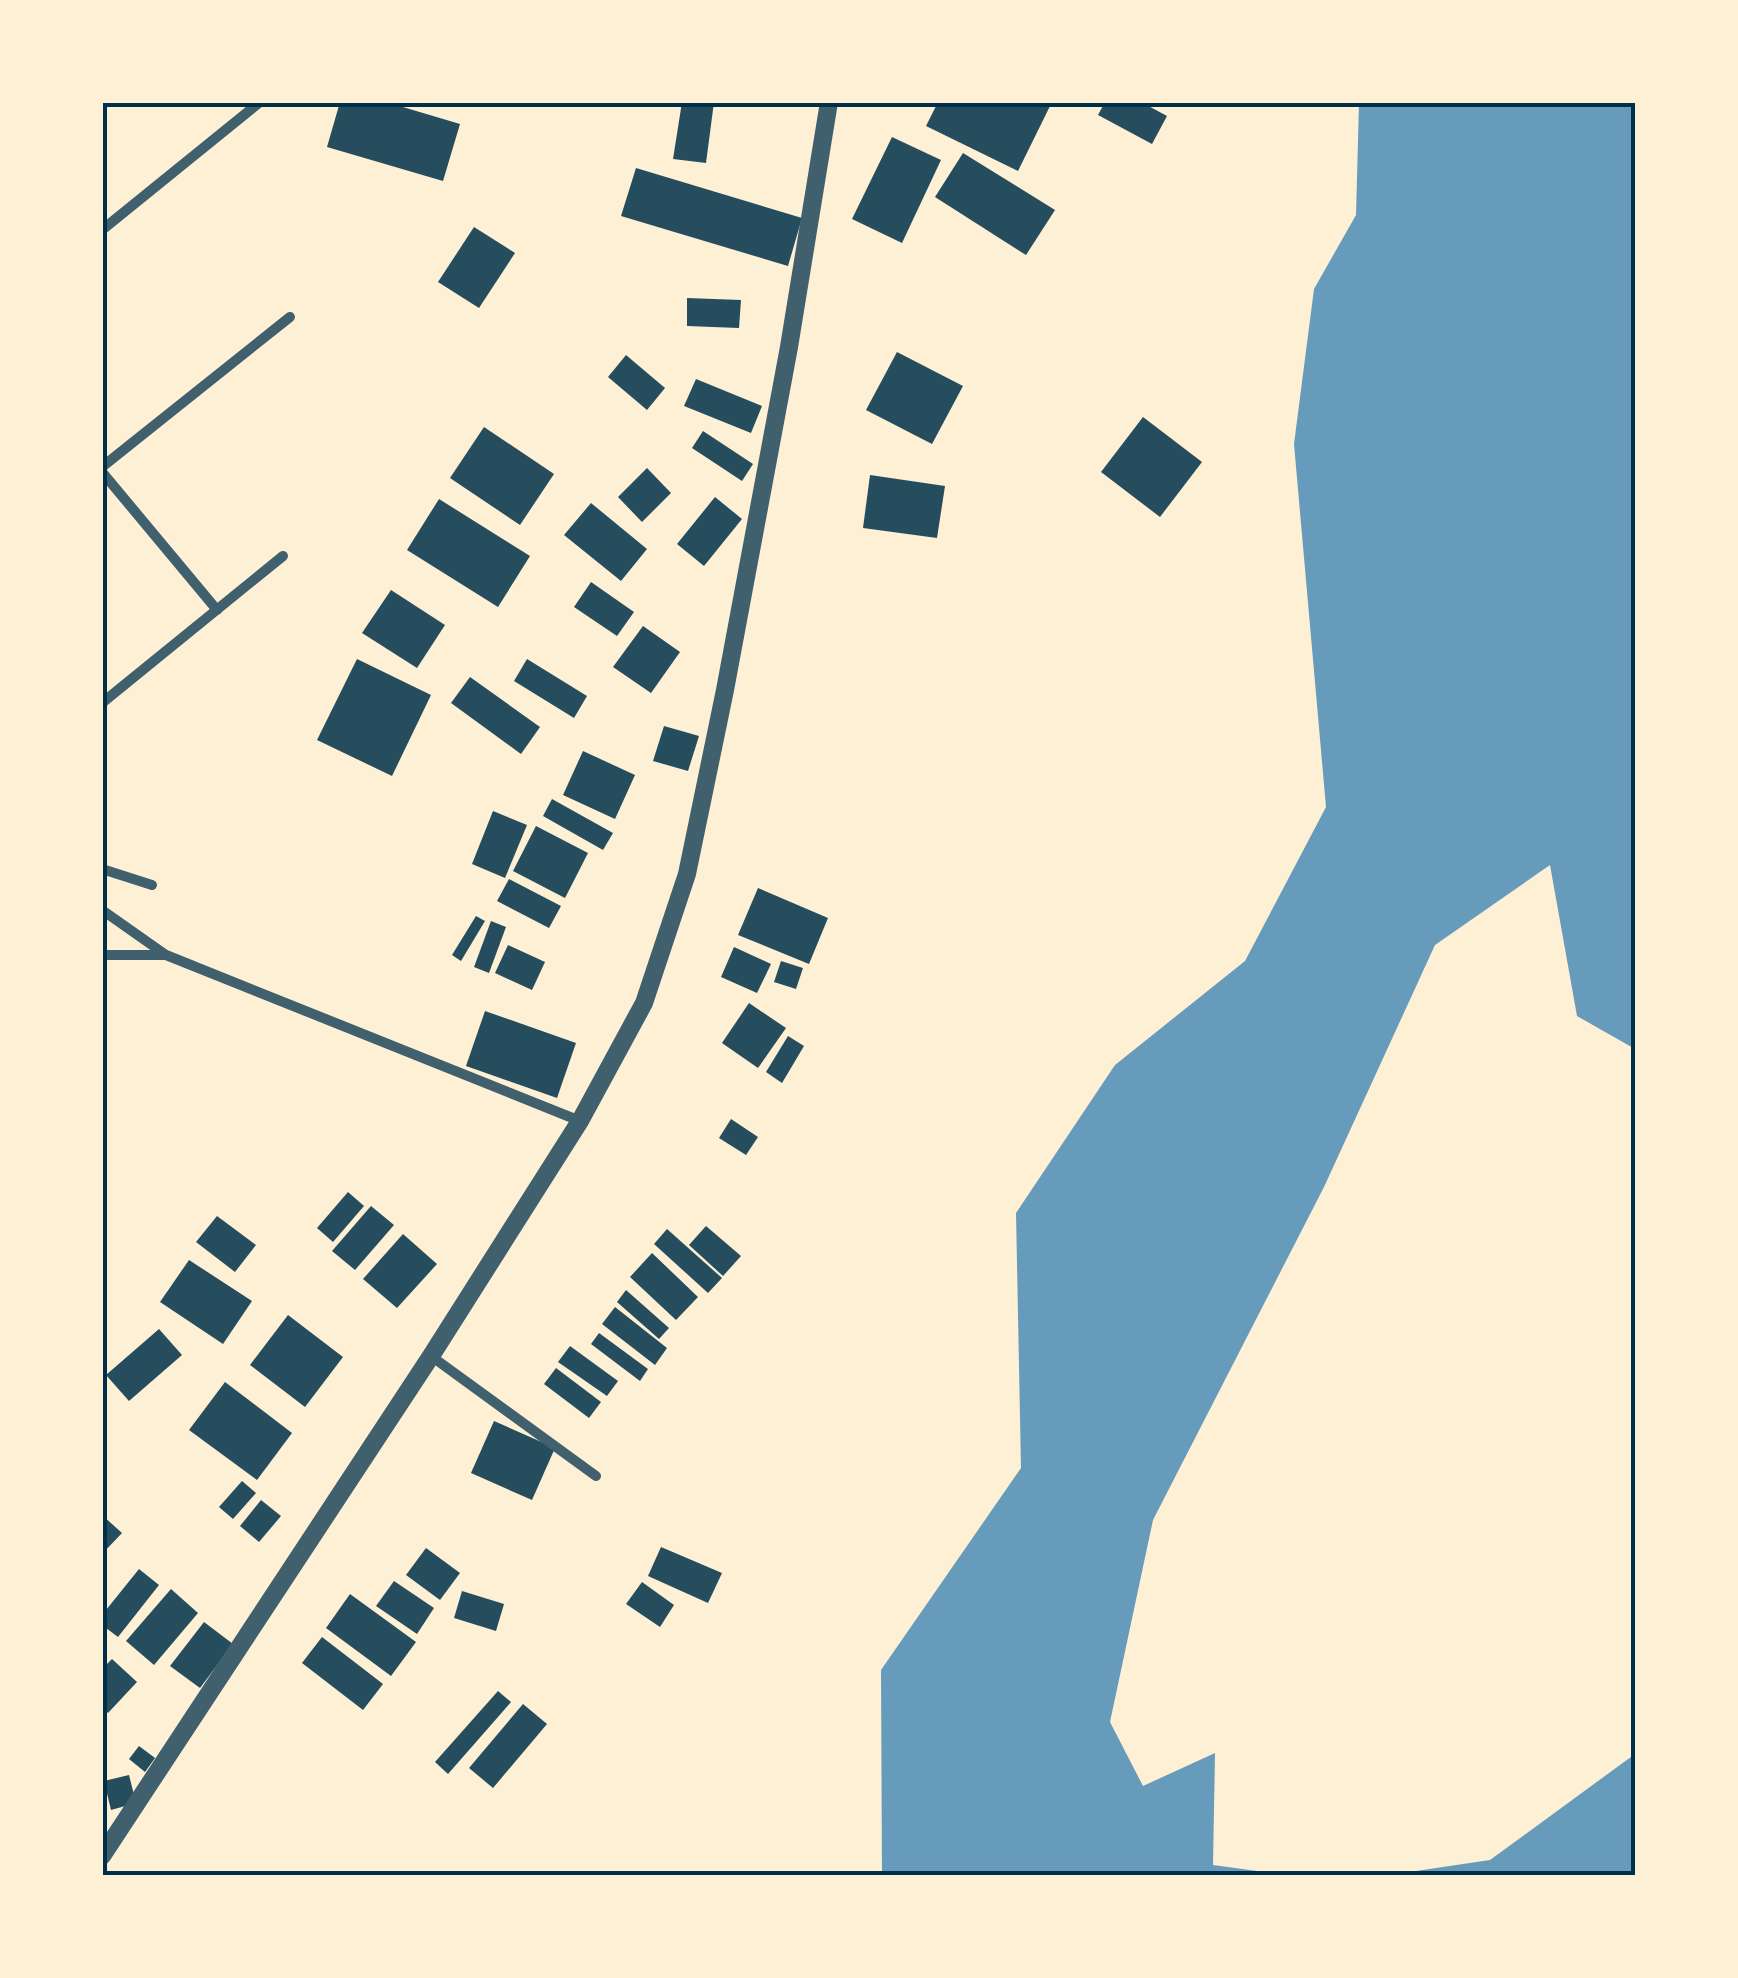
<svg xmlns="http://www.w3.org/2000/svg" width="1738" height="1978" viewBox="0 0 1738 1978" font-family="'Noto Sans',sans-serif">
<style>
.water{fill:#669bbc}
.building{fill:#264d5e}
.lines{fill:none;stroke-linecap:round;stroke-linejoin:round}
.minor{stroke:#3f606c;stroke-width:10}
.tertiary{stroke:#3f606c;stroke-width:18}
.neatline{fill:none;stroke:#003049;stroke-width:4}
</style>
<rect width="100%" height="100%" fill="#fdf0d5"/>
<g class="water">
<path d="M1359,103H1635V1049L1577,1016L1550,865L1435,945L1324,1187L1153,1520L1110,1722L1143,1786L1215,1753L1213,1865L1286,1875H882L881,1670L1021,1468L1016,1213L1115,1065L1245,961L1326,807L1294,444L1314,289L1356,215Z"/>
<path d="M1635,1754V1875H1389L1490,1860Z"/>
</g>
<g class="building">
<path d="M340,102H386L460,124L443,181L327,147Z"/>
<path d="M682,102H714L706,163L673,159Z"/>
<path d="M938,102H1052L1018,171L926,126Z"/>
<path d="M1105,102H1141L1167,116L1152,144L1098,115Z"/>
<path d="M892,137L941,160L902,243L852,219Z"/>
<path d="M963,153L1055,210L1026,255L935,197Z"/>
<path d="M636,168L802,218L788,266L621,216Z"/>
<path d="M474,227L515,253L479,308L438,282Z"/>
<path d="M687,298L741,300L739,328L687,326Z"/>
<path d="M897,352L963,386L932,444L866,410Z"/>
<path d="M626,355L665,388L647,410L608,377Z"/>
<path d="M696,379L762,406L751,433L684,406Z"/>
<path d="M1143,417L1202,462L1160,517L1101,472Z"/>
<path d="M484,427L554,474L520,525L450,478Z"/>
<path d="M703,431L753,464L742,481L692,448Z"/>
<path d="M647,468L671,493L642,522L618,497Z"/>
<path d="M870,475L945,486L937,538L863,528Z"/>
<path d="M715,497L742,519L704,566L677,544Z"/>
<path d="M439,499L530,556L498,607L407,550Z"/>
<path d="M591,503L647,549L621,581L564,535Z"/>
<path d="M591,582L634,612L617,636L574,607Z"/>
<path d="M391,590L445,625L417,668L362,633Z"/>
<path d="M643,626L680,652L651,693L613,667Z"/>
<path d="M357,659L431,695L392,776L317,740Z"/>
<path d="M527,659L587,696L574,718L514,681Z"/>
<path d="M470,677L540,727L521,754L451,703Z"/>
<path d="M664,726L699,736L688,771L653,761Z"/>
<path d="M583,751L635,775L615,819L563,795Z"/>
<path d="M552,799L613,833L603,850L543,816Z"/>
<path d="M493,811L527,825L505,878L472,864Z"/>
<path d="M536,826L588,853L565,898L513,871Z"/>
<path d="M509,879L561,906L549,928L497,901Z"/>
<path d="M758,888L828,918L809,964L738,935Z"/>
<path d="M476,916L485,921L461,961L452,955Z"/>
<path d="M491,921L506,927L489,973L474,967Z"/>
<path d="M508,945L545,962L532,990L495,973Z"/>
<path d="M734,947L771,964L757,993L721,977Z"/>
<path d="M781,961L803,968L796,989L774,982Z"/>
<path d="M749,1003L786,1028L758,1068L722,1043Z"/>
<path d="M485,1011L576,1043L557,1098L466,1066Z"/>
<path d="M788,1036L804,1046L782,1083L766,1072Z"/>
<path d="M731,1119L758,1137L746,1155L719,1138Z"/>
<path d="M348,1192L364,1206L333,1242L317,1228Z"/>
<path d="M371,1206L394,1225L355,1270L332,1251Z"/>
<path d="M217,1216L256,1245L235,1272L196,1242Z"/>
<path d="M706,1226L741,1256L723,1276L689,1245Z"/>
<path d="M667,1229L722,1278L708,1293L654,1244Z"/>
<path d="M403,1234L437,1264L397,1308L363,1279Z"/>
<path d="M652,1253L698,1297L676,1320L630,1277Z"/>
<path d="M189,1260L252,1301L223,1344L160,1302Z"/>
<path d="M626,1290L669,1328L659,1339L617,1302Z"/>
<path d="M615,1307L667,1348L655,1365L602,1324Z"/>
<path d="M288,1315L343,1357L305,1407L250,1365Z"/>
<path d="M159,1329L182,1355L129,1401L106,1375Z"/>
<path d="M599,1333L648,1369L640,1381L591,1344Z"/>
<path d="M570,1346L618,1381L607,1396L558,1362Z"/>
<path d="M556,1368L601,1402L589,1418L544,1384Z"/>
<path d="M225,1382L292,1433L257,1480L189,1430Z"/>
<path d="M494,1421L555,1448L532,1500L471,1473Z"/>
<path d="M242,1481L256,1493L233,1519L219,1507Z"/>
<path d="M261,1500L281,1516L259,1542L240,1526Z"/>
<path d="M102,1515L122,1533L102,1554Z"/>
<path d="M661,1547L722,1573L708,1603L648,1576Z"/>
<path d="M426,1548L460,1573L440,1600L406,1575Z"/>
<path d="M139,1569L159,1585L118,1637L102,1625V1615Z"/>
<path d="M394,1581L434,1608L417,1634L376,1606Z"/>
<path d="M642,1582L674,1605L660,1627L626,1604Z"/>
<path d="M171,1589L198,1613L154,1665L126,1641Z"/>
<path d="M462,1591L504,1604L496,1631L454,1618Z"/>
<path d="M350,1594L416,1642L391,1676L326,1628Z"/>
<path d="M204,1622L233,1644L200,1688L170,1666Z"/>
<path d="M322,1637L383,1684L363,1710L302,1663Z"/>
<path d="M112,1659L137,1682L108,1713L102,1707V1669Z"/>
<path d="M498,1691L511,1702L448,1774L435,1762Z"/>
<path d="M523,1704L547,1724L493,1788L469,1768Z"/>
<path d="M139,1746L155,1758L145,1772L129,1759Z"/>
<path d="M129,1775L136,1803L111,1810L104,1781Z"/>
</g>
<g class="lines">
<g class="minor">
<path d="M102,230L260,102"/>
<path d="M102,467L290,317"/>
<path d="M102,472L217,610"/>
<path d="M102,703L283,556"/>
<path d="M102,869L152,885"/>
<path d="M102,910L166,955L580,1121"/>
<path d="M102,955H165"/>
<path d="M431,1356L596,1476"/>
</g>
<path class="tertiary" d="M102,1856L431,1356L580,1121L644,1003L687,874L725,690L789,347L829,102"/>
</g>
<rect width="1738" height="1978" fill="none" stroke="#fdf0d5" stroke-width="210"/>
<rect x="105" y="105" width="1528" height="1768" class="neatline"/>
</svg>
